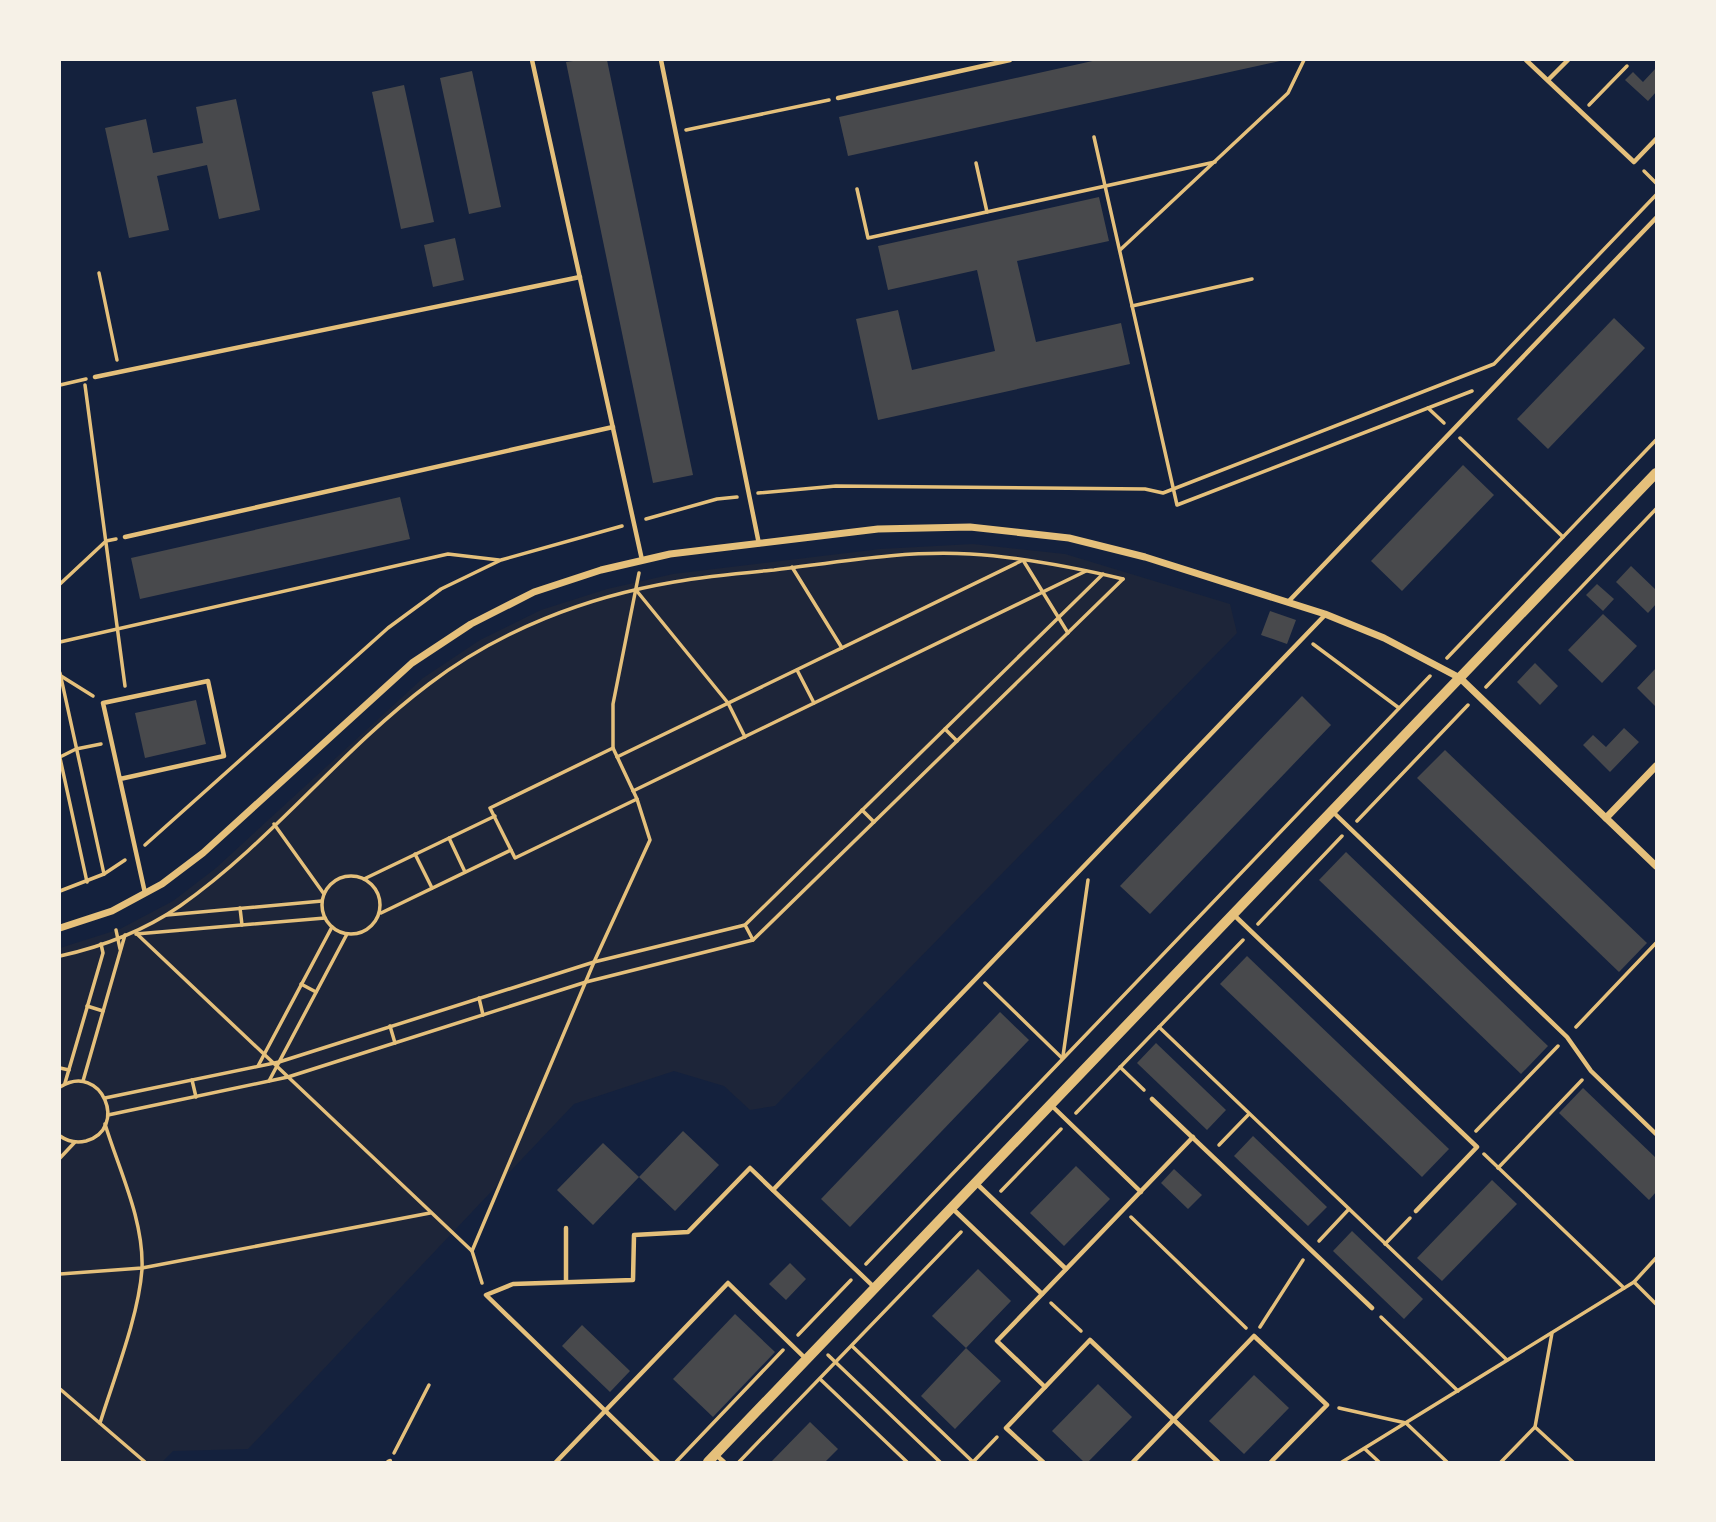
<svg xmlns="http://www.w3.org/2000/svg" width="1716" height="1522" viewBox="0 0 1716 1522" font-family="Manrope,sans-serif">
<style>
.green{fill:#1d2539}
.building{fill:#48494c}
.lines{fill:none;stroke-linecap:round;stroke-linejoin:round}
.path{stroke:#e5c07b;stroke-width:3.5}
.service{stroke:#e5c07b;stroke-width:4.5}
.minor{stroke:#e5c07b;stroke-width:7}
.tertiary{stroke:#e5c07b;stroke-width:10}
</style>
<rect width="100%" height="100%" fill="#14213d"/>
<path class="green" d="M973,544L1065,554L1230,604L1237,633L775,1106L750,1110L724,1086L674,1071L574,1104L248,1449L173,1451L162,1462H60V948L120,929L173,901L216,868L423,678L480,640L541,610L607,589L673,574L880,549Z"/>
<g class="building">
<path d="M580,60H607L693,475L653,483L566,62Z"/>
<path d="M1097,60L1280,61L848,156L839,117Z"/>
<path d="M1656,68V92L1648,101L1625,80L1633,72L1643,82Z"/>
<path d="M472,71L501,207L469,214L440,78Z"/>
<path d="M404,85L434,222L401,229L372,92Z"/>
<path d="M236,99L260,210L219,219L207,165L157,176L169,230L129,238L105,128L146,119L153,153L203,143L196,107Z"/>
<path d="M1099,197L1109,241L1017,261L1036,342L1121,323L1130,364L878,420L856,319L898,310L912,370L995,351L977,270L888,290L878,246Z"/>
<path d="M455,238L464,280L433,287L424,245Z"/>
<path d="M1614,318L1645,348L1548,449L1517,419Z"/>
<path d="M1463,465L1494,495L1402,591L1371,561Z"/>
<path d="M400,497L410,539L140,599L131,558Z"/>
<path d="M1631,566L1656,590V604L1648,613L1616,582Z"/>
<path d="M1597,584L1614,599L1603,611L1586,595Z"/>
<path d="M1270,611L1296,620L1287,644L1261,635Z"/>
<path d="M1603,614L1637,646L1602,683L1568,650Z"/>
<path d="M1535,663L1558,686L1540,705L1517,682Z"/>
<path d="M1656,668V707L1637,688Z"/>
<path d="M1302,696L1331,725L1150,914L1120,886Z"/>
<path d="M196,700L206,744L145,758L135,713Z"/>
<path d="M1624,728L1639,742L1610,772L1583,745L1593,735L1606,747Z"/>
<path d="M1445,750L1647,943L1619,972L1417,778Z"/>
<path d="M1346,852L1548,1046L1521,1074L1319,880Z"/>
<path d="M1247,956L1449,1149L1422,1177L1220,984Z"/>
<path d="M1000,1012L1029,1040L850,1227L821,1199Z"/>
<path d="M1156,1043L1226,1110L1207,1130L1137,1063Z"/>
<path d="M1583,1088L1656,1158V1192L1649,1200L1559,1113Z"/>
<path d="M683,1131L719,1165L675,1211L639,1177Z"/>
<path d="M1253,1136L1327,1207L1308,1226L1234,1156Z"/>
<path d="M603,1143L639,1177L593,1225L557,1190Z"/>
<path d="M1076,1166L1110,1199L1064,1246L1030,1213Z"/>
<path d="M1174,1169L1202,1195L1188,1209L1161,1183Z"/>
<path d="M1492,1180L1517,1204L1442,1281L1417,1258Z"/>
<path d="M1352,1231L1423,1299L1404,1319L1333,1251Z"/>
<path d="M790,1263L806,1279L786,1300L769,1284Z"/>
<path d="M978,1269L1011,1301L966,1348L1001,1381L955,1429L921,1396L966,1348L932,1316Z"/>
<path d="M735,1314L775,1352L713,1417L673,1379Z"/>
<path d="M582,1325L630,1371L610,1392L562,1346Z"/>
<path d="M1254,1375L1289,1408L1244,1454L1209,1421Z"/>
<path d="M1098,1384L1132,1417L1088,1462H1084L1052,1431Z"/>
<path d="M810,1422L838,1449L825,1462H771Z"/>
</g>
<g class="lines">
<g class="path">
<path d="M1589,105L1627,66"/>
<path d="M686,130L829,100"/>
<path d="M1094,137L1177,505L1472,391"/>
<path d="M976,163L987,212"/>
<path d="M1644,171L1656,183"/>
<path d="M857,189L868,238L1215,162"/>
<path d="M1120,250L1288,93L1304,60"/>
<path d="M99,273L117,360"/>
<path d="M1132,306L1252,279"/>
<path d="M60,385L86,379"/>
<path d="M85,385L125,686"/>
<path d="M1428,408L1444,423"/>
<path d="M1460,438L1563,537"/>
<path d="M758,493L836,486L1145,489L1163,493L1494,364L1656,195"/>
<path d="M646,519L717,499L737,497"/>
<path d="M1023,560L1068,633"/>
<path d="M792,567L842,648"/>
<path d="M60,584L106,541L116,539"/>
<path d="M636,590L728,703L745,737"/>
<path d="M60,642L448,554L499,560"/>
<path d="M1313,644L1399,708"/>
<path d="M1447,658L1656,440"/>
<path d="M797,670L814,703"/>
<path d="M60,673L104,874"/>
<path d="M61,676L93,696"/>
<path d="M1486,687L1656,509"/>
<path d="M945,729L957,741"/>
<path d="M613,748L490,808L515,858L637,799"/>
<path d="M60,757L76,749L101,744"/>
<path d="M617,757L1021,561"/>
<path d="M60,758L87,882"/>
<path d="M633,791L1086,571"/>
<path d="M862,810L874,822"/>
<path d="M1357,821L1468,705"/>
<path d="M274,824L324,894"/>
<path d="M449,838L465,872"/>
<path d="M145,845L388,628L441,589L501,560L622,526"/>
<path d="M415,854L432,888"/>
<circle cx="351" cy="905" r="29"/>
<path d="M364,879L495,816"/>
<path d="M60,891L104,874L125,860"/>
<path d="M240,908L242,925"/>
<path d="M381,913L511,850"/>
<path d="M167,915L322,901"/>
<path d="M1258,924L1342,836"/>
<path d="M745,925L753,940"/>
<path d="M116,930L120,949"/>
<path d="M136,934L325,918"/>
<path d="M137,934L472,1251L482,1283"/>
<path d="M60,956C101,947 145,930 180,906C271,842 340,751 429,684C500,630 586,597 674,582C707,576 741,573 774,570C839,562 905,550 970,554C1022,557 1072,567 1123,579"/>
<path d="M985,983L1062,1058"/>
<path d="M301,984L316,992"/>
<path d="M479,998L483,1015"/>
<path d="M87,1006L103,1011"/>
<path d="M390,1026L395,1043"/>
<path d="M1159,1027L1507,1360"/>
<path d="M1576,1027L1656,943"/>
<path d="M1063,1056L1088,880"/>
<path d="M258,1066L332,927"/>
<path d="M1120,1067L1144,1090"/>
<path d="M60,1068L69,1070"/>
<path d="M192,1080L196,1097"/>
<path d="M83,1081L125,935"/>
<path d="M269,1081L347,934"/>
<path d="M65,1083L103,953L101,944"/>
<path d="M60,1087C102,1061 129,1129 86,1141C77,1143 67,1141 60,1136"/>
<path d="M105,1098L279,1062L594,962L745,925L1103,574"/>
<path d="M1076,1113L1243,940"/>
<path d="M108,1115L288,1077L586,982L753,940L1123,579"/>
<path d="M1476,1131L1558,1046"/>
<path d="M1219,1145L1249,1114"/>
<path d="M1484,1154L1624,1288"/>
<path d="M60,1158L75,1142"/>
<path d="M1498,1168L1582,1080"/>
<path d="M1001,1191L1061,1129"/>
<path d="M1131,1217L1246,1328"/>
<path d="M1319,1241L1349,1209"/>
<path d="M1385,1244L1410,1218"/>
<path d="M472,1251L594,962L650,840L637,799L613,748V704L639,573"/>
<path d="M866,1264L1430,676"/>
<path d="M60,1274L142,1268L430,1213"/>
<path d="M1634,1282L1656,1304"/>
<path d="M1051,1303L1081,1331"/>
<path d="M1381,1317L1458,1391"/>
<path d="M1260,1327L1303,1260"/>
<path d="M798,1335L851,1280"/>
<path d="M852,1346L973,1462"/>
<path d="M828,1355L940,1462"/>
<path d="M820,1379L907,1462"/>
<path d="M60,1389L145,1462"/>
<path d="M1339,1408L1406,1423L1447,1462"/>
<path d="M100,1423C114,1378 139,1315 142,1269C144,1220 119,1170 105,1124"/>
<path d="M1535,1427L1573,1462"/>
<path d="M1365,1449L1379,1462"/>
<path d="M394,1453L429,1385"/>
<path d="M676,1462L783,1350"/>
<path d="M739,1462L961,1232"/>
<path d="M973,1462L997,1437"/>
<path d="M1342,1462L1634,1282L1656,1258"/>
<path d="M1501,1462L1535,1427L1552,1333"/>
</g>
<g class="service">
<path d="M532,60L642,560"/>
<path d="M661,60L759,544"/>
<path d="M1526,60L1634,162L1656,139"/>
<path d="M1548,80L1568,60"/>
<path d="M838,98L1010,60"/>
<path d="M95,377L580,277"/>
<path d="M125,537L613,427"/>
<path d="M1288,602L1656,218"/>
<path d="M120,779L224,756L208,681L103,703L145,893"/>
<path d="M1333,812L1567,1037L1591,1071L1656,1134"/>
<path d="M1234,915L1477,1147L1416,1211"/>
<path d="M1152,1099L1372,1308"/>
<path d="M1051,1105L1141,1192"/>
<path d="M976,1183L1066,1269"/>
<path d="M773,1190L1325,615"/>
<path d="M952,1208L1042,1294"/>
<path d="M566,1281V1228"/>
<path d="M1045,1387L997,1341L1193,1137"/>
<path d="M716,1455L724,1462"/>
<path d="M388,1462L390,1461"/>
<path d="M556,1462L728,1283L805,1358"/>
<path d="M658,1462L486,1295L513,1284L633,1280L634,1235L688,1232L750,1168L875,1288"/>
<path d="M1043,1462L1006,1428L1090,1340L1218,1462"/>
<path d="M1133,1462L1254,1336L1327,1405L1271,1462"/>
</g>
<g class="minor">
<path d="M1606,818L1656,766"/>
<path d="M60,928L112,911L162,884L203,853L412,663L471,624L534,592L601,570L670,554L878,529L970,527L1069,538L1145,557L1325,614L1384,638L1460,678L1656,866"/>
</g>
<path class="tertiary" d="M708,1462L1656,473"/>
</g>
<rect width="1716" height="1522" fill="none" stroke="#f6f1e7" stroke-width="122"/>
</svg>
